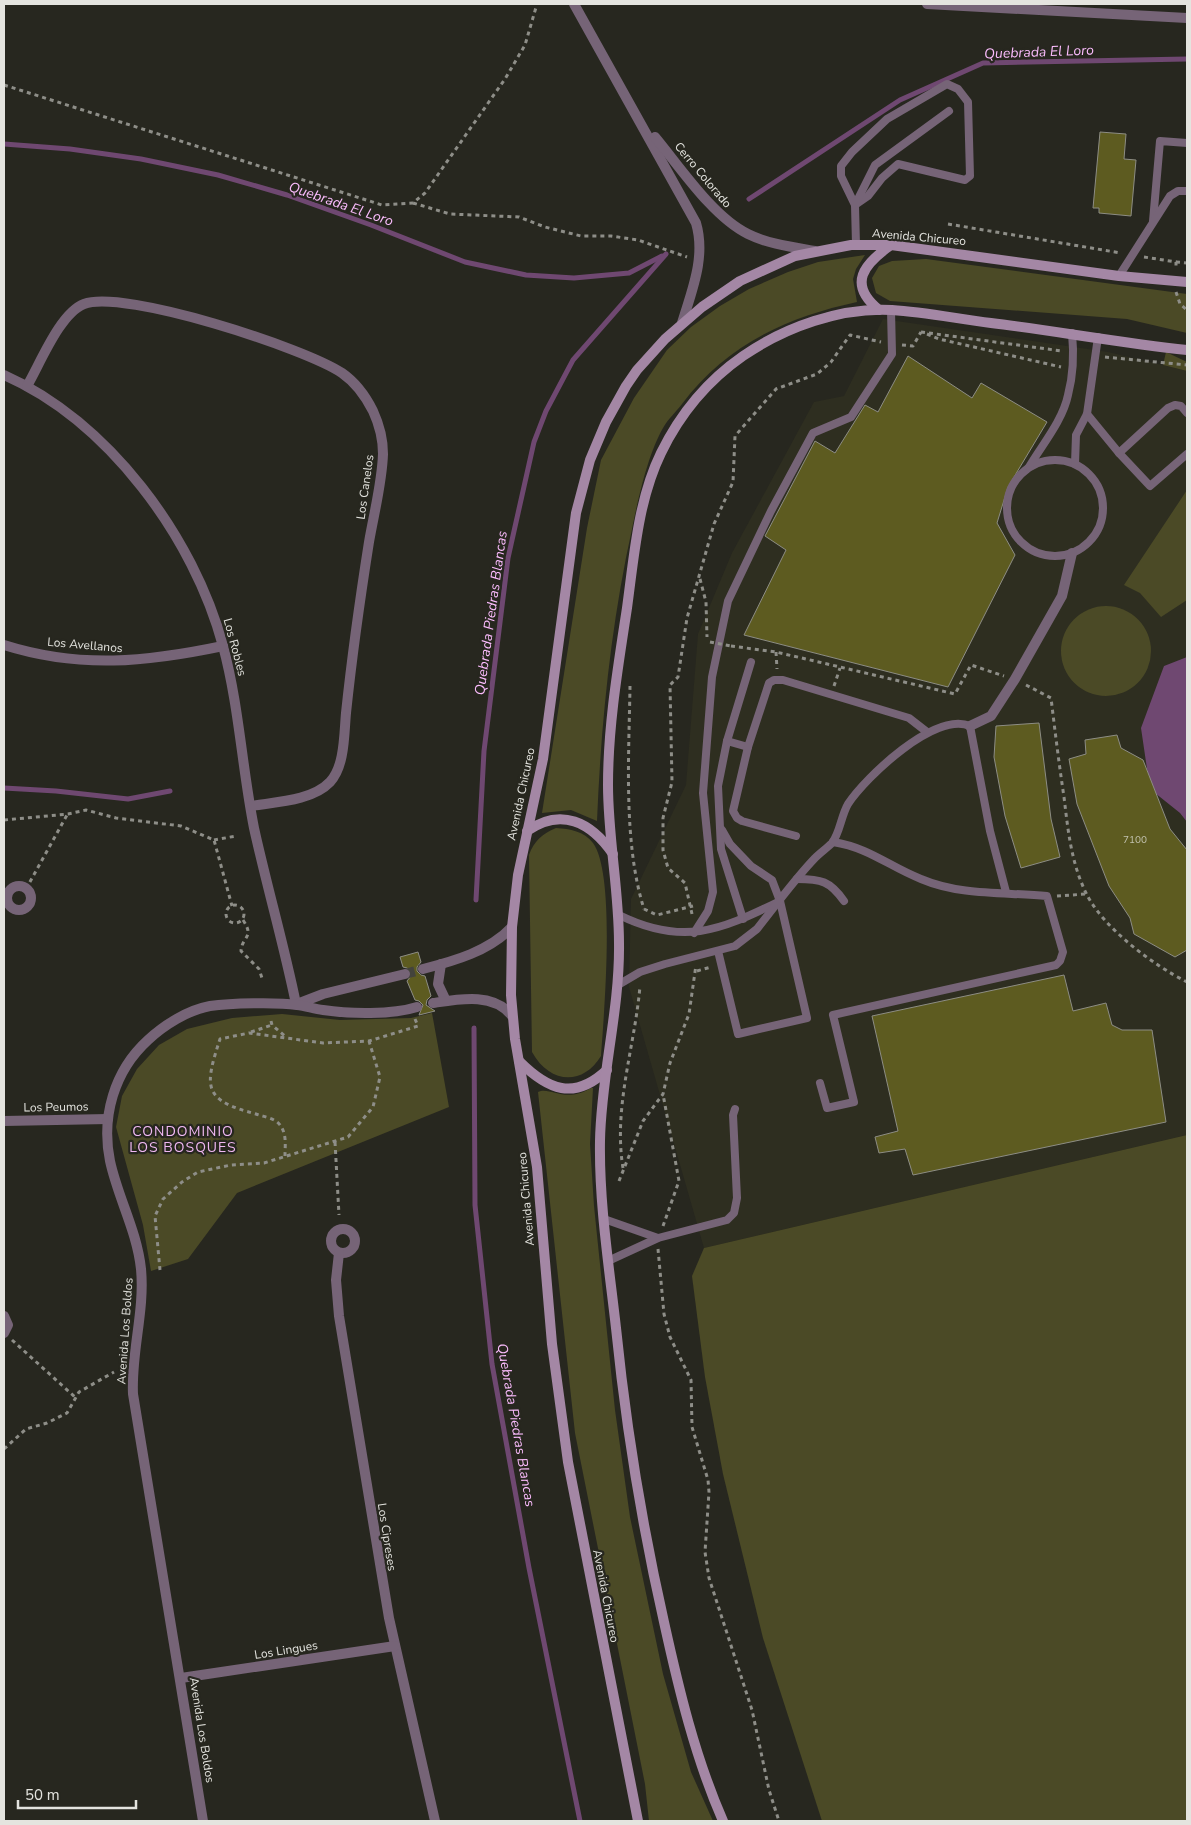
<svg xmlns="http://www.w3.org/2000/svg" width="1191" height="1825" viewBox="0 0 1191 1825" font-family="'Nunito Sans',sans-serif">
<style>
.built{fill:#2e2e20}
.green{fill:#4b4a26}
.water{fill:#6f4871}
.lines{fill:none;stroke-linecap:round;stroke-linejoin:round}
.stream{stroke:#6f4871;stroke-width:5}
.building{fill:#5d5b20;stroke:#8d8d84}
.street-tunnel{stroke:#43433c;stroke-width:10;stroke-dasharray:10 5;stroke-linecap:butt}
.path{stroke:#8e8e88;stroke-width:3;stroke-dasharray:4 4;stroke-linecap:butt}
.lane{stroke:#766477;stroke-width:8}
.street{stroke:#766477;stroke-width:10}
.secondary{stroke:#a487a5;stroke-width:10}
.path-bridge{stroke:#8e8e88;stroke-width:3;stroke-dasharray:4 4;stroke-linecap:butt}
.labels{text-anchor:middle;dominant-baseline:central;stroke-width:4.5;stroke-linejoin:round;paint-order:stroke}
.number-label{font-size:10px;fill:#c2c2af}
.street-label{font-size:12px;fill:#e4e4df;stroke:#27271f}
.water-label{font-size:14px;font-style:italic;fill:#fbbcfd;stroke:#27271f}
.neighbourhood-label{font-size:14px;letter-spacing:1px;fill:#f0b8f2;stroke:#27271f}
</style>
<rect width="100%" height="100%" fill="#27271f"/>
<path class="built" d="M883,319L1108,352L1187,371V657L1164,666L1150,789L1180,813L1187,822V1135L704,1248L629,987L631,899L686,785L698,634L732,553L814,402L844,396Z"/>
<g class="green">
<path d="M865,255L856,269L853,279L857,302C787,317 726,345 682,404C676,412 668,419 663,428C648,454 638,499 632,529C611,624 601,723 597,821L571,810L542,813L587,528L601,460L634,398L667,350L691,327L720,306L749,289L788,272L818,262Z"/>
<path d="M926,259L1187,294V333L1127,319L890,301L876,293L872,278L879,266L892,261Z"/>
<path d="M1166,352L1187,362V371L1163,365Z"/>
<path d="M1187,490V600L1161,617L1140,593L1124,585Z"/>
<circle cx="1106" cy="651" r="45"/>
<path d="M556,828C570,829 584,831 593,843C616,875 604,1013 601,1056C582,1087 549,1083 532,1052L529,855C534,841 542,834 556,828Z"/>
<path d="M432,1013L449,1107L237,1193L188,1259L151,1271L143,1225L116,1127L122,1096L137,1069L159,1045L187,1029L232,1018L282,1014L340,1020L411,1018Z"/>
<path d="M591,1088H593L590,1144L594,1206L615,1410L630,1517L663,1674L691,1772L713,1821H649L645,1784L575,1433L538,1092C550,1086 565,1104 591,1088Z"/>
<path d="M1187,1135V1821H822L763,1638L723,1474L705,1377L692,1276L704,1248Z"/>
</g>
<path class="water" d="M1187,657V822L1180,813L1150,789L1141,728L1164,666Z"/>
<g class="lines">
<g class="stream">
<path d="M4,144L70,149L141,159L218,175L287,195L371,225L465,262L526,275L574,278L629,273L662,256"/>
<path d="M749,199L900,100L983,63L1187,59"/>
<path d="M4,788L56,791L128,799L170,791"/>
<path d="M476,900L484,751L508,558L534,442L546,411L573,360L666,254"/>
<path d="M474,1028L475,1205L492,1364L529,1568L580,1821"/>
</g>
</g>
<g class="building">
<path d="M1100,132L1126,134L1124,159L1136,160L1131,216L1099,213V208H1093Z"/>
<path d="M908,356L972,398L981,383L1047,422L1008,487L997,523L1015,555L948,687L744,635L786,550L765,536L815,441L835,453L865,405L878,412Z"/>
<path d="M1039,723L1051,819L1060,857L1021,868L1005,816L994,757L996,726Z"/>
<path d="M1117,735L1121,748L1143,760L1170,829L1187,850V950L1175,957L1134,934L1130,918L1109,886L1077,804L1069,759L1086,754L1085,740Z"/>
<path d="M418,952L421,962L417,967V971L421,975L425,976L431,996L427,1000L426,1005L435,1011L419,1015L423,1005L419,1001L415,1000L407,981L411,976L412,972L407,968L403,967L400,957Z"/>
<path d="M1064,975L1073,1011L1106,1003L1112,1025L1122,1030H1152L1166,1122L913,1175L905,1149L879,1153L875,1137L898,1131L872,1016Z"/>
</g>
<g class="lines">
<path class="street-tunnel" d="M405,974L423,969"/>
<g class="path">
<path d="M4,85L382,205L413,203L425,193L505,79L525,45L537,4"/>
<path d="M413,203L450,214L519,217L545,227L581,236H611L638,240L687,257"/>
<path d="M948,224L1121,253"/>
<path d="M1144,257L1176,262V269"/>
<path d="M1176,262L1187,263"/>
<path d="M1176,292L1180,304L1187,310"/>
<path d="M921,332L1062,351"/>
<path d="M927,334L939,339L1061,367"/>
<path d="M902,345L913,346L921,332"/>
<path d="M1105,357L1187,365"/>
<path d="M700,579L706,602L707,637"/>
<path d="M731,646L776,652L955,694L971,665L1004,676"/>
<path d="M776,652L777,669"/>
<path d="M1026,685L1051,698C1055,731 1059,764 1064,797C1068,830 1071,862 1086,893C1103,928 1153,965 1187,982"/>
<path d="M630,686C629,755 623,843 644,909"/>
<path d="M834,686L840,668"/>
<path d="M4,820L68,814L86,810L116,818L181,826L214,840L232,906"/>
<path d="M214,840L236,836"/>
<path d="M26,889L67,815"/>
<path d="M1057,896L1086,894"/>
<circle cx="235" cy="914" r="9"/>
<path d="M644,909L657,915L693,906"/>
<path d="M692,914L685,883L668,868L663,850V818L672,782L670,685L678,677L687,618L714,524L733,482L735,436L776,389L817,374L831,362L850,335L881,342"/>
<path d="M243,920C255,938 242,936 241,951L259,969L263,981"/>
<path d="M697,971L711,967"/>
<path d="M271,1021L272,1025L286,1037"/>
<path d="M251,1032L272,1025"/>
<path d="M335,1142L339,1215"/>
<path d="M285,1156C285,1146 287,1134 280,1125C275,1118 264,1117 256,1114C203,1100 204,1088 220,1039L249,1033L323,1043L369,1041L418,1026L415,1019"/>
<path d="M623,1168C613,1107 635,1046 640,986"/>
<path d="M619,1181L643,1121L663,1094L670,1063L689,1014L696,965"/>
<path d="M663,1226L679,1181L663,1094"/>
<path d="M658,1249L664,1314L670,1337L691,1380L692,1427L708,1480L709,1492L705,1552L709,1578L752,1710L769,1790L779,1821"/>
<path d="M160,1270L155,1216L163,1199L182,1182L198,1172L231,1165L264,1163L348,1137L373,1107L380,1077L369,1041"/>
<path d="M12,1340L76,1398"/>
<path d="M4,1449L26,1429L47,1423L67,1413L79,1392L114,1372"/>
</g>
<g class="lane">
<path d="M947,84L958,89L968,102L970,176L965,180L898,164L882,178L868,196L855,205L841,176V166L852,152L887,119Z"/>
<path d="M1153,221L1160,141L1187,143"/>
<path d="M856,245L855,205L875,165L949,111"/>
<path d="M1119,276L1170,196L1178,191H1187"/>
<path d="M1087,414L1119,453L1150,486L1187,454"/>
<path d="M1119,453L1168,408L1175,405L1181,406L1187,413"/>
<circle cx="1055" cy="508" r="48"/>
<path d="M1075,464L1076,435L1087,414L1098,337"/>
<path d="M1029,467C1042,445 1063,420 1068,395C1073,376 1074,353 1072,333"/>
<path d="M727,741L748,747"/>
<path d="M796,836L742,821L737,818L733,811L748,747L769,683L774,680H783L909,718L927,732"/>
<path d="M797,879C821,879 830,881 844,901"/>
<path d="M619,915C682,946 719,931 778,902"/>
<path d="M743,919L721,849L718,786L727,741L751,662"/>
<path d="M694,933L708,911L713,892L703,793L712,677L728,601L771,511L813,433L851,417L892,354L891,310"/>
<path d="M718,951L738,1034L807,1018L780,901L772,880L751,866L730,844L722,830"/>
<path d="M618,985L640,972L665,964L735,946L757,929C776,905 794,880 815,858C820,853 827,848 832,843C840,833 841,816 848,804C866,777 935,711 970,726L990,831L1006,892"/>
<path d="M820,1083L827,1108L854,1102L833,1015L1056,965L1060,961L1063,952L1047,896C1005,892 961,896 921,879C888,866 870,848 833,842"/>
<path d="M604,1219L658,1238"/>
<path d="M608,1261L658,1238L727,1220L734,1213L737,1198L733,1115L735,1109"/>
</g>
<g class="street">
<path d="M574,4L696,223C706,257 692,290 682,323"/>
<path d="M927,4L1187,18"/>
<path d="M655,137C680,167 713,217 748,234C768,244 792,247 815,251"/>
<path d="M4,375C108,421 194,537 223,646C239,705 242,768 254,828C267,887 284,945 296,1004"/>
<path d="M27,386C40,364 60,313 84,304C124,289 305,348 342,373C355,382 366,397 373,411C379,424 383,440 383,454C382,483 374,513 369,542C360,599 352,656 346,713C344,734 345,766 330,782C312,801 275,802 251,806"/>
<path d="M4,645C80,669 147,662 223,646"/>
<path d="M970,726L991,716L1015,679L1062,596L1072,553"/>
<circle cx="19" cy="898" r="12"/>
<path d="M441,964L438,984L446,1001"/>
<path d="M423,969C454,961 490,951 512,927"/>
<path d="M433,1003C459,999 494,992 512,1016"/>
<path d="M297,1004L323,994L405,974"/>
<path d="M4,1121L108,1119"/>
<circle cx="343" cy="1241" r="12"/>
<path d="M339,1253L336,1280L339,1316L389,1618L435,1821"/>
<path d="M4,1316L8,1325L4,1333"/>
<path d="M181,1678L395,1646"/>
<path d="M203,1821L133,1394C131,1352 145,1311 141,1269C137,1231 118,1198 110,1161C101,1117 114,1071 148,1040C164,1025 188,1010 210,1006C230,1003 278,1002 297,1005C306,1006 314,1009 323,1010C349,1014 392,1015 417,1007"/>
</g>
<g class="secondary">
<path d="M879,310C847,284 864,264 891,245"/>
<path d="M527,831C561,807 591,822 613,854"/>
<path d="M519,1061C548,1090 574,1101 607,1070"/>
<path d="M638,1821L568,1462L552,1344L537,1167L515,1039L511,995L512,927L518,875L543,759L576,513L590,460L606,422L626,386L637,370L665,339L702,307L740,281L795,256L851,245H891L1119,276L1187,282"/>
<path d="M723,1821C695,1757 679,1690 664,1622C642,1525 626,1427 616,1328C609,1266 599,1203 600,1141C601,1075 620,1010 619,943C619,890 608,838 608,785C608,726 618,667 627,608C634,557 638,500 661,453C680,414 707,381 743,356C785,327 841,307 892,310C925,312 958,319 991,323C1056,331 1122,343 1187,350"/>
</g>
<path class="path-bridge" d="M710,642L731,646"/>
</g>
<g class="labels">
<g class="number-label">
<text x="1135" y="840">7100</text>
</g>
<g class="street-label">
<text transform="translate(703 175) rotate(50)">Cerro Colorado</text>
<text transform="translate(919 237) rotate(5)">Avenida Chicureo</text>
<text transform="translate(365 487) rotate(-82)">Los Canelos</text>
<text transform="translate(85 645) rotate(5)">Los Avellanos</text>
<text transform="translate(235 647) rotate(75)">Los Robles</text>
<text transform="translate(521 794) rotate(-78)">Avenida Chicureo</text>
<text transform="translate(56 1107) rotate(-1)">Los Peumos</text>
<text transform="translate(526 1199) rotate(-95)">Avenida Chicureo</text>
<text transform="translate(125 1331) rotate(-86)">Avenida Los Boldos</text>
<text transform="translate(387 1537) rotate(81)">Los Cipreses</text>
<text transform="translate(606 1596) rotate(79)">Avenida Chicureo</text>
<text transform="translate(286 1650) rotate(-9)">Los Lingues</text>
<text transform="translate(202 1730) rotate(81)">Avenida Los Boldos</text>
</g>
<g class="water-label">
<text transform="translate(1039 52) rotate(-2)">Quebrada El Loro</text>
<text transform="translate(341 204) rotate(19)">Quebrada El Loro</text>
<text transform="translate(491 613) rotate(-82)">Quebrada Piedras Blancas</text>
<text transform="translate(516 1425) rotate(80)">Quebrada Piedras Blancas</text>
</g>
<g class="neighbourhood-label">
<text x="183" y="1131">CONDOMINIO<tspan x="183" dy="16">LOS BOSQUES</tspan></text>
</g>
</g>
<rect width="1191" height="1825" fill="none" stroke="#e4e4df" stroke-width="10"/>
<path d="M18 1800v8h118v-8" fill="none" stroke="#e4e4df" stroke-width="2.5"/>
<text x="25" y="1800" font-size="15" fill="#e4e4df" stroke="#27271f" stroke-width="4" paint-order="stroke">50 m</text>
</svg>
